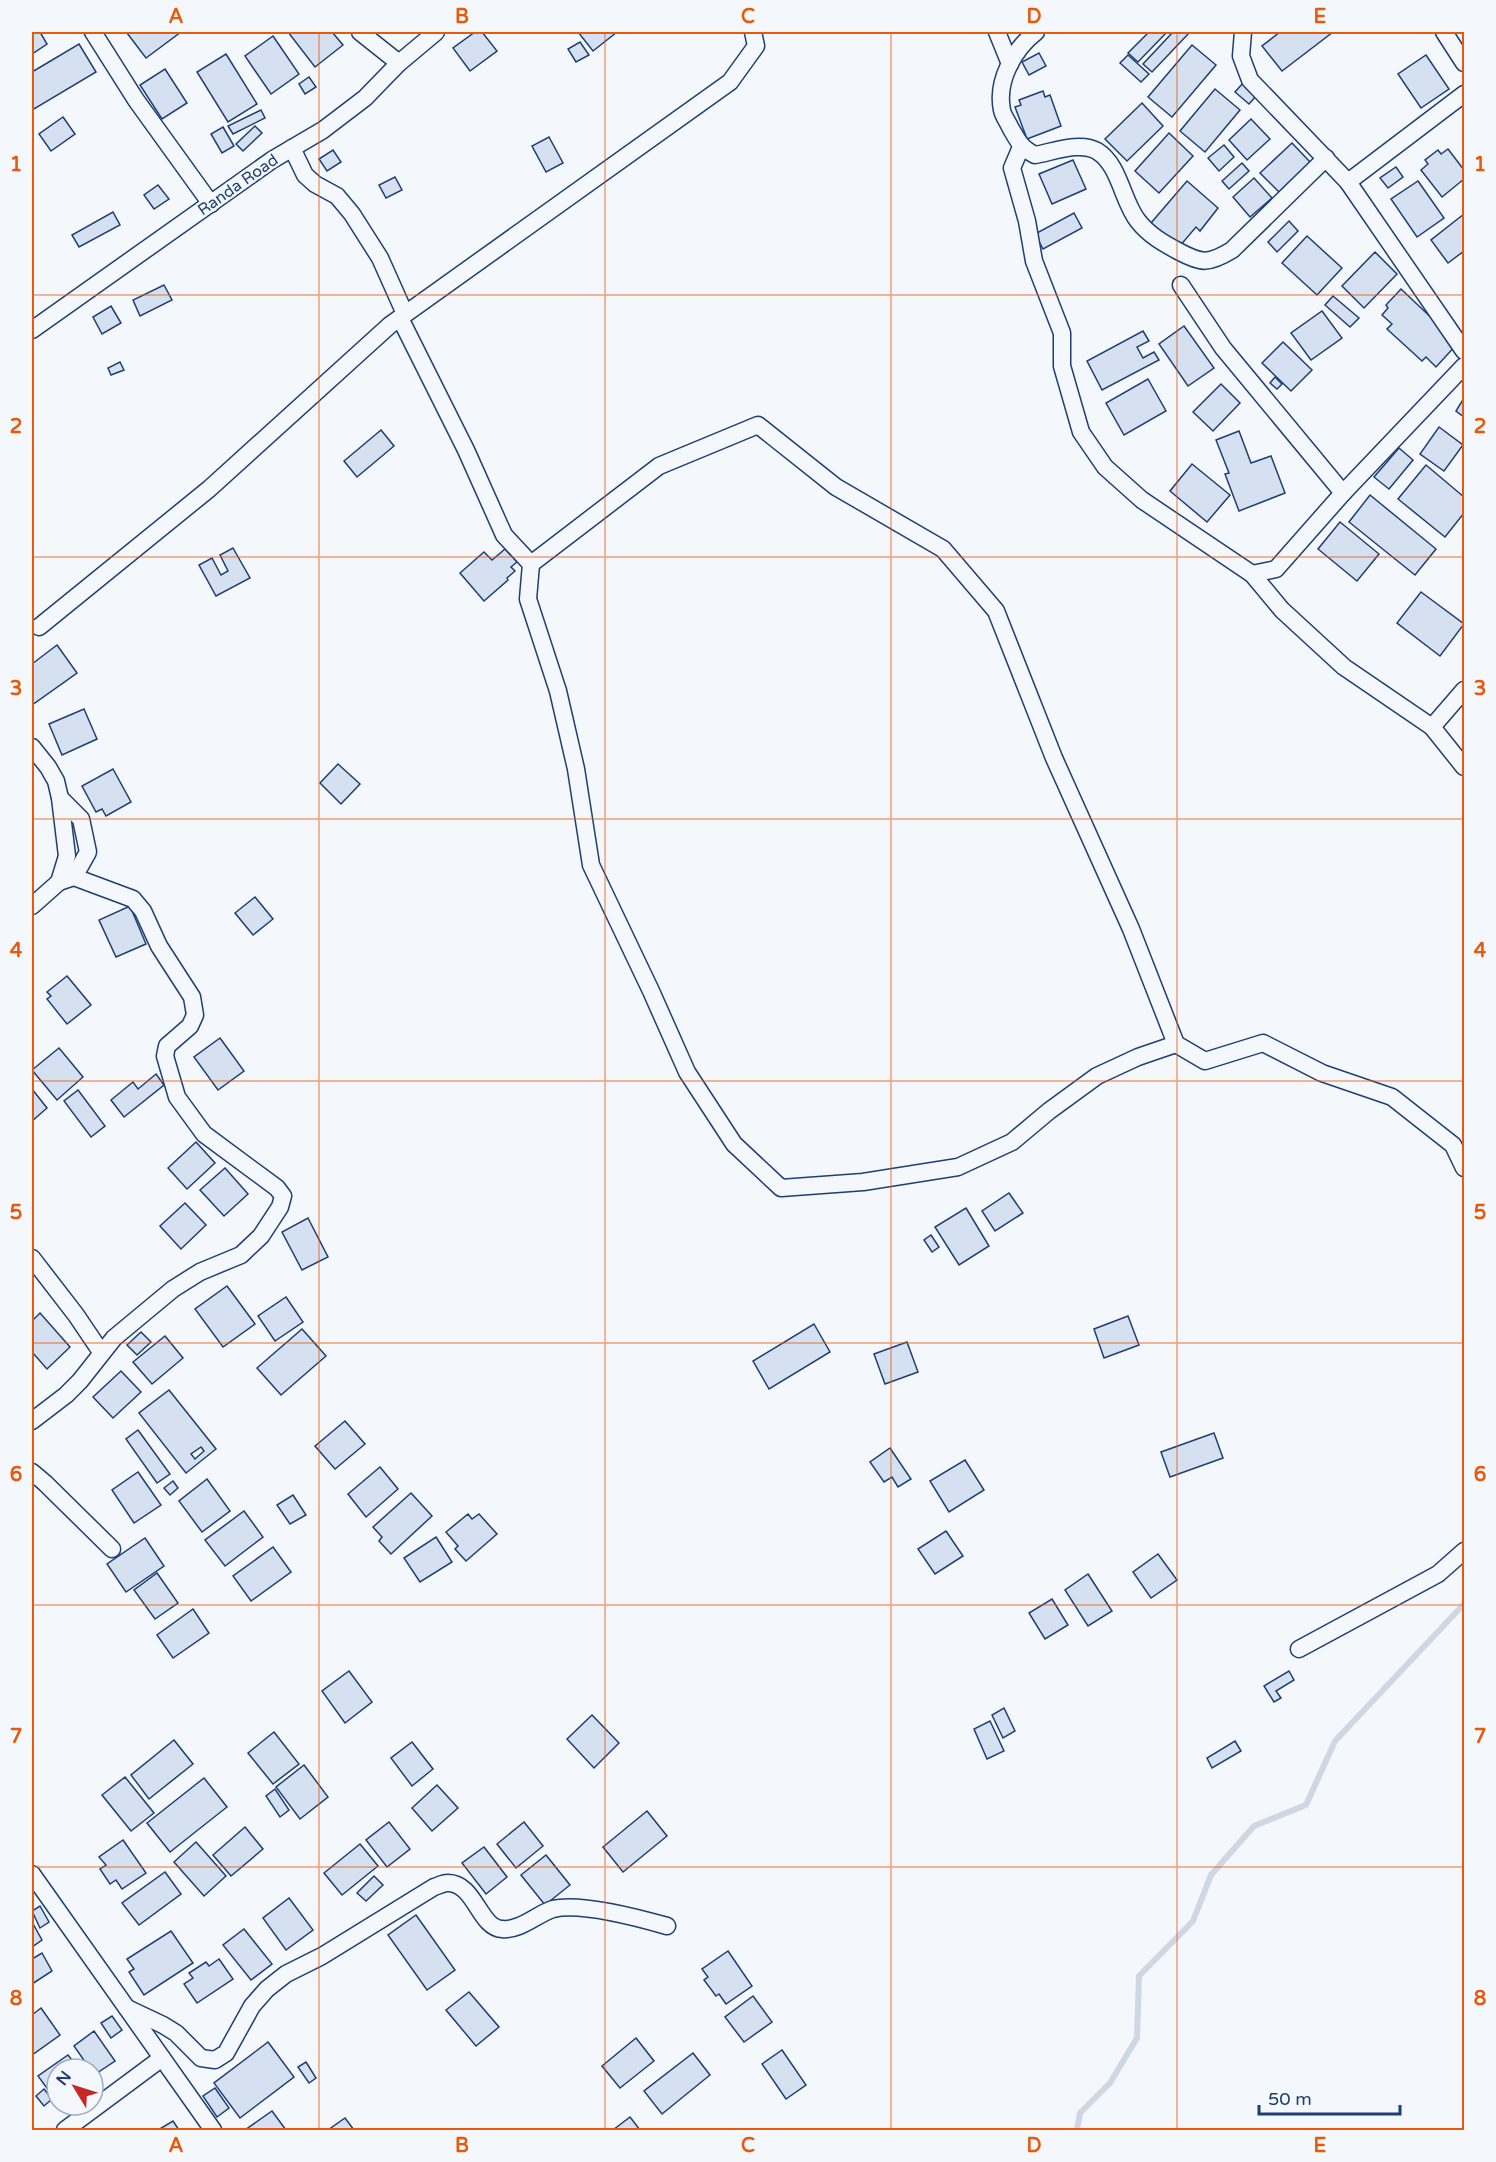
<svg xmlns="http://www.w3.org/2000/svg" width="1496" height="2162" viewBox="0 0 1496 2162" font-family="'Varela Round',sans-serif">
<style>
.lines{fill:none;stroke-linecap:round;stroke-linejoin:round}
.stream{stroke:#cfd7e4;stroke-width:6}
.building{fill:#d5e0f0;stroke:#1d3f73;stroke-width:1.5;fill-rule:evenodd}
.street-casing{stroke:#1d3f73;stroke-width:19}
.street{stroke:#f4f7fb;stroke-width:16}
.grid{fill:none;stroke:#e8590c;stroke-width:1.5;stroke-opacity:0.55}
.labels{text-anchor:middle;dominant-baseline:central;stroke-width:4.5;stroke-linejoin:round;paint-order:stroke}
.street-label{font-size:16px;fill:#1d3f73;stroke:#f4f7fb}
.neatline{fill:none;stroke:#e8590c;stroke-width:2}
.grid-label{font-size:20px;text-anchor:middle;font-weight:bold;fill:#e8590c}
</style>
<rect width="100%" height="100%" fill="#f4f7fb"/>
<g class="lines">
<path class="stream" d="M1077,2130L1080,2113L1110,2083L1137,2038L1139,1976L1193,1921L1211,1875L1254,1826L1306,1805L1335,1741L1464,1604"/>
</g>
<g class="building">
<path d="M32,32H40L47,44L32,54Z"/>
<path d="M128,32H181L146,58L127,33Z"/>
<path d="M288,32H332L343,45L315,67Z"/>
<path d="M475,32H482L497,51L470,71L453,48Z"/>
<path d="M578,32H617L593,51Z"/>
<path d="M1149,32H1167L1138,62L1128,53Z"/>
<path d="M1173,32H1190L1152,72L1143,64Z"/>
<path d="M1280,32H1333L1282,71L1262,46Z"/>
<path d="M273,36L299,74L271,94L245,56Z"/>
<path d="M580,42L589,55L576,62L568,49Z"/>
<path d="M79,44L96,72L34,109L32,104V72Z"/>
<path d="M1192,45L1216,65L1172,117L1148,97Z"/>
<path d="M1039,53L1046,66L1029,75L1022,62Z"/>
<path d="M226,54L257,104L228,122L197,72Z"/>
<path d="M1128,55L1149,74L1141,82L1120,63Z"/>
<path d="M1426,55L1449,89L1421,108L1398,74Z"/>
<path d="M165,69L187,103L162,119L140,85Z"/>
<path d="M309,77L316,87L305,94L299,84Z"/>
<path d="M1243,83L1257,95L1249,104L1235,92Z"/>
<path d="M1215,89L1240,110L1205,152L1180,131Z"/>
<path d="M1043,91L1045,97L1050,95L1061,126L1027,139L1015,107L1021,105L1019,100Z"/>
<path d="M1142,103L1163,126L1127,161L1105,139Z"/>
<path d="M261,110L265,118L233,134L228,126Z"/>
<path d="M63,117L75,134L51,151L39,134Z"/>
<path d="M1251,119L1270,139L1247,160L1229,140Z"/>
<path d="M255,126L262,133L243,151L236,144Z"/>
<path d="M223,127L234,146L222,153L211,134Z"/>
<path d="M1169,133L1193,156L1159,193L1135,171Z"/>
<path d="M549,137L563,163L546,172L532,146Z"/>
<path d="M1292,143L1310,162L1279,192L1260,173Z"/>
<path d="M1224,145L1234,157L1219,171L1208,158Z"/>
<path d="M1448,149L1464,170V179L1442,197L1421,170L1428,164L1425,160L1438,150L1441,154Z"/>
<path d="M333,150L341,162L327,171L319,159Z"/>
<path d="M1073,160L1086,189L1052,204L1039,174Z"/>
<path d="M1242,163L1249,171L1229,189L1222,181Z"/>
<path d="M1396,167L1403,177L1388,188L1380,178Z"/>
<path d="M395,177L402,190L386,198L379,185Z"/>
<path d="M1254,178L1272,198L1250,217L1233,197Z"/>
<path d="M1187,181L1218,208L1200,231L1196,227L1179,247L1151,223Z"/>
<path d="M1418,181L1444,218L1417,237L1391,199Z"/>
<path d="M158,185L169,199L154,209L144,195Z"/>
<path d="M113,212L120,225L79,247L72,235Z"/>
<path d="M1074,213L1082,228L1043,249L1035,234Z"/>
<path d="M1464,214V251L1448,263L1431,240Z"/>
<path d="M1289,221L1298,231L1277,252L1268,242Z"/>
<path d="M1307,236L1342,268L1317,295L1282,263Z"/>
<path d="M1375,252L1397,274L1364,308L1342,286Z"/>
<path d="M164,285L172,300L140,316L133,300Z"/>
<path d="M1401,289L1458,343L1436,367L1426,357L1422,361L1387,329L1392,324L1382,315L1388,308L1386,305Z"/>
<path d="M1333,296L1359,318L1350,327L1325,305Z"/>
<path d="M111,306L121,323L102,334L93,317Z"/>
<path d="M1322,311L1342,338L1311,360L1291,333Z"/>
<path d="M1184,326L1214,368L1188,386L1159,344Z"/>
<path d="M1143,331L1149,341L1137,347L1143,358L1154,352L1159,360L1102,390L1087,361Z"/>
<path d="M1283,342L1312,370L1291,391L1262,363Z"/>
<path d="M120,362L124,370L111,375L108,368Z"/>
<path d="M1275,377L1282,384L1277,389L1270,383Z"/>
<path d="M1148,379L1166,411L1124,435L1106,403Z"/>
<path d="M1221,384L1240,403L1213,431L1193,412Z"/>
<path d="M1464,398V417L1456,411Z"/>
<path d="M1439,427L1463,445L1444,471L1420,454Z"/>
<path d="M381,430L394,446L357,477L344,461Z"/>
<path d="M1239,431L1251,463L1271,456L1285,493L1239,511L1225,474L1229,473L1216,440Z"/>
<path d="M1399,448L1413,460L1389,489L1374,477Z"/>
<path d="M1192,464L1230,495L1207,522L1170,491Z"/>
<path d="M1426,465L1464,497V513L1445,537L1398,499Z"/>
<path d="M1370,495L1436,549L1415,575L1349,522Z"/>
<path d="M1340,522L1379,554L1357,581L1318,549Z"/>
<path d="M233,548L250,578L216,596L199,565L212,558L221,575L228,571L220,555Z"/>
<path d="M505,549L517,562L511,567L515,571L507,578L508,580L484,601L460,573L484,552L492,560Z"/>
<path d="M1421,592L1464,624L1440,656L1397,623Z"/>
<path d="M57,645L77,673L32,705V664Z"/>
<path d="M84,709L97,739L62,755L49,724Z"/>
<path d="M338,764L360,784L341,804L320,783Z"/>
<path d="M113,769L131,802L106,816L102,809L96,812L82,786Z"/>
<path d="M255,897L273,919L253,935L235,913Z"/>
<path d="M130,906L146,944L116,957L99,920Z"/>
<path d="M67,976L91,1005L67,1024L47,999L51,996L47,992Z"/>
<path d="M220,1038L244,1071L218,1090L194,1057Z"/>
<path d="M59,1048L83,1077L57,1100L32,1070Z"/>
<path d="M156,1074L164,1085L124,1117L111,1100L133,1082L138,1089Z"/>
<path d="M32,1089L47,1108L32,1121Z"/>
<path d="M78,1090L105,1126L91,1137L64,1101Z"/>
<path d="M196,1142L215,1163L187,1189L168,1168Z"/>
<path d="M225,1168L248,1194L224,1216L200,1190Z"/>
<path d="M1009,1193L1023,1213L995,1231L982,1211Z"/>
<path d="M185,1203L206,1225L181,1249L160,1226Z"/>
<path d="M966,1208L989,1246L959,1265L935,1227Z"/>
<path d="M308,1218L328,1257L302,1270L282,1232Z"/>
<path d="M931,1235L939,1247L932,1252L924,1240Z"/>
<path d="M227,1286L255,1324L223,1347L195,1309Z"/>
<path d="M286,1297L303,1322L275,1341L258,1316Z"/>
<path d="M40,1313L70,1347L47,1369L32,1352V1321Z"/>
<path d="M1128,1316L1139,1345L1104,1358L1094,1329Z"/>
<path d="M814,1324L830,1352L769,1389L753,1361Z"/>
<path d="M302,1329L326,1356L281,1395L257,1368Z"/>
<path d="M141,1332L151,1342L137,1355L127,1345Z"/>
<path d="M165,1336L183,1358L152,1384L133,1362Z"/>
<path d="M907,1342L918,1372L885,1384L874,1354Z"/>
<path d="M121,1371L141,1392L113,1418L93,1397Z"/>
<path d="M169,1390L216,1449L186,1473L139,1413ZM201,1447L204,1451L195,1459L191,1454Z"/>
<path d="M345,1421L365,1444L335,1469L315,1446Z"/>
<path d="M138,1430L170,1474L157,1483L126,1439Z"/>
<path d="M1214,1433L1223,1458L1170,1477L1161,1452Z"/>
<path d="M890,1448L911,1479L898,1487L892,1477L884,1482L870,1462Z"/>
<path d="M965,1460L984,1490L949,1512L930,1481Z"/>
<path d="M380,1467L398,1489L366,1517L348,1494Z"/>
<path d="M138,1472L161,1505L134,1523L112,1490Z"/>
<path d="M207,1479L230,1511L202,1532L179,1501Z"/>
<path d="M173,1481L178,1488L170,1495L164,1488Z"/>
<path d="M411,1493L432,1516L391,1554L379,1541L382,1537L373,1527Z"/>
<path d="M293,1495L306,1515L290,1524L277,1505Z"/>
<path d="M244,1511L263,1537L225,1566L205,1540Z"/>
<path d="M468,1514L472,1519L479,1514L497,1534L466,1561L455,1549L458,1546L446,1532Z"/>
<path d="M946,1531L963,1556L935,1574L918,1549Z"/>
<path d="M436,1537L452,1562L420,1582L404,1558Z"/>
<path d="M145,1538L164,1566L126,1592L107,1564Z"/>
<path d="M273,1547L291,1572L251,1601L233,1576Z"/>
<path d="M1158,1554L1177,1580L1151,1598L1133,1572Z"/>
<path d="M157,1573L178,1603L155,1619L134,1590Z"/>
<path d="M1088,1574L1112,1611L1088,1626L1065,1590Z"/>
<path d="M1052,1599L1068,1625L1045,1639L1029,1613Z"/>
<path d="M193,1609L209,1633L173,1658L157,1635Z"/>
<path d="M349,1671L372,1702L345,1723L322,1691Z"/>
<path d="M1289,1671L1294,1680L1276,1691L1281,1698L1274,1702L1264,1686Z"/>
<path d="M1004,1708L1015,1731L1003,1738L992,1715Z"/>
<path d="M592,1715L619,1743L594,1768L567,1739Z"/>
<path d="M990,1721L1004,1751L987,1759L974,1729Z"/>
<path d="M274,1732L299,1764L273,1784L248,1753Z"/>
<path d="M174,1740L193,1764L149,1799L131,1775Z"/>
<path d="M1235,1741L1241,1751L1212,1768L1207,1758Z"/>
<path d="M412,1742L433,1769L412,1786L391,1758Z"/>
<path d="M304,1765L328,1797L300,1819L276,1787Z"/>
<path d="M125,1777L154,1813L131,1831L102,1795Z"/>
<path d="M204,1778L227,1807L170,1852L147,1823Z"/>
<path d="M437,1785L458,1808L432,1831L412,1808Z"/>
<path d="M275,1789L289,1810L280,1817L266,1796Z"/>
<path d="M647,1811L667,1836L623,1872L603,1847Z"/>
<path d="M389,1822L410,1849L387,1867L366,1840Z"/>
<path d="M524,1822L543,1846L516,1868L497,1844Z"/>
<path d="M245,1827L263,1849L231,1876L213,1855Z"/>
<path d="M123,1840L146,1873L122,1889L116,1880L110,1884L100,1869L106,1865L99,1857Z"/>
<path d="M196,1842L226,1876L204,1896L174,1862Z"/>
<path d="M360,1844L378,1866L342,1895L324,1873Z"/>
<path d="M484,1847L507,1877L486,1894L462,1863Z"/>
<path d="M546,1855L570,1885L545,1905L521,1875Z"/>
<path d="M165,1872L181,1894L139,1925L122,1903Z"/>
<path d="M374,1876L383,1885L366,1901L357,1893Z"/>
<path d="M289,1898L313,1930L286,1950L263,1918Z"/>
<path d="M40,1906L49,1922L40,1928L32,1911Z"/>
<path d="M416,1915L455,1970L427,1990L388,1935Z"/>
<path d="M32,1922L42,1940L32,1947Z"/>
<path d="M244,1929L272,1964L251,1980L223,1945Z"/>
<path d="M171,1931L193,1963L144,1995L129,1972L134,1969L127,1959Z"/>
<path d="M728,1951L752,1986L726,2004L719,1994L716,1996L704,1980L708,1977L702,1969Z"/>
<path d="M42,1953L52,1971L32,1984V1959Z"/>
<path d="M219,1959L233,1979L197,2003L184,1984L193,1978L189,1973L206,1962L209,1966Z"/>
<path d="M469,1992L499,2027L476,2046L446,2010Z"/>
<path d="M753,1996L772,2022L744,2042L725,2017Z"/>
<path d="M41,2008L60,2035L32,2055V2015Z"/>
<path d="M112,2016L122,2030L111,2038L101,2023Z"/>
<path d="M94,2031L115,2061L94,2075L93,2069H90L74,2046Z"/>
<path d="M636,2038L654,2061L620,2088L602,2066Z"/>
<path d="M268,2042L294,2077L240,2118L214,2083Z"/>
<path d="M782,2050L806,2085L786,2099L762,2064Z"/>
<path d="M693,2053L710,2075L662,2114L644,2091Z"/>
<path d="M68,2055L79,2069H57V2102L38,2076Z"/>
<path d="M306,2062L316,2078L309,2083L298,2067Z"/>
<path d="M215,2088L229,2108L217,2117L203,2096Z"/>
<path d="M44,2089L52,2099L44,2106L36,2096Z"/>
<path d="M272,2111L286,2130H245Z"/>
<path d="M630,2117L640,2130H613Z"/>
<path d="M345,2118L354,2130H328Z"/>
<path d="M173,2121L179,2130H158Z"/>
</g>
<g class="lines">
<defs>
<g id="street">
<path d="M93,32L136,100L211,204"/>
<path d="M360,32L399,63"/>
<path d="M997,32L1010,64"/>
<path d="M1036,32C1014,49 996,81 1002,110C1003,116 1008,122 1010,127C1018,141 1020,147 1035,155C1053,152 1080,141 1097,151C1120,165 1122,201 1138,221C1149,235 1163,243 1178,251C1202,264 1209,264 1232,250L1326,158"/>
<path d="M1243,32L1241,56L1250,80L1348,182L1464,351"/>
<path d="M1444,32L1464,63"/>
<path d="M1021,147L1012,168L1027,221L1034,261L1062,333V366L1081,432L1105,467L1142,500L1252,574L1276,569L1343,493L1464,366"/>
<path d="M292,148L305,175L315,184L337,196L352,214L380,258L405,314"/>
<path d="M1348,182L1464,94"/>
<path d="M1181,285L1223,348L1343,493"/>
<path d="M400,318L466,450L504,535L531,564L528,599L558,691L576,769L591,865L651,991L687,1072L734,1144L781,1188L863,1182L958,1167L1012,1142L1049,1111L1097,1076L1138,1057L1176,1044"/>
<path d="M32,330L272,160L323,130L365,98L399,63L436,32"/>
<path d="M531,564L659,466L758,425L836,487L943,549L996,611L1054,758L1131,929L1176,1044L1205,1061L1263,1043L1322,1073L1392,1097L1453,1145L1464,1168"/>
<path d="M1252,574L1282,610L1344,667L1432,727L1464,767"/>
<path d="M39,627L209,489L390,325L730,82L756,46L753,32"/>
<path d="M1432,727L1464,690"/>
<path d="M32,747L48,767L56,781L60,798L67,856L59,882L74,877L133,899L143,911L159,946L192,997L195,1015L190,1026L167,1046L165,1056L177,1097L204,1134L277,1188L283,1196L280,1207L261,1236L241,1255L200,1272L173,1289L114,1338L80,1381L66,1395L32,1421"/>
<path d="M60,798L81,819L88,852L74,877"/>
<path d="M32,906L59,882"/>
<path d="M32,1258L76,1315L101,1352"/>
<path d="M32,1472L45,1483L112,1549"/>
<path d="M1299,1649L1438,1574L1464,1551"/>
<path d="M32,1874L213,2130"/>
<path d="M127,2008L163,2025L176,2033L201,2058L215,2060L226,2053L252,2006L267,1989L286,1974L322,1956L434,1887C438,1886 443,1883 447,1883C475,1882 479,1928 502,1929C520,1931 537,1914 553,1909C581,1902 639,1918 667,1926"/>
<path d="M65,2130L162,2058"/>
</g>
</defs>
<use href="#street" class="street-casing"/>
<use href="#street" class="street"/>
</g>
<path class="grid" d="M319,32V2130M605,32V2130M891,32V2130M1177,32V2130M32,295H1464M32,557H1464M32,819H1464M32,1081H1464M32,1343H1464M32,1605H1464M32,1867H1464"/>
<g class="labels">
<g class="street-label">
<text transform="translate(238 185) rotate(-35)">Randa Road</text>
</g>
</g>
<rect width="1496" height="2162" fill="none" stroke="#f4f7fb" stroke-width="66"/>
<g transform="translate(75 2087) rotate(308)"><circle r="28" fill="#f4f7fb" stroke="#9eadc5" stroke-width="1.5"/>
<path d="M0-4.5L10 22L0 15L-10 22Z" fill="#c62828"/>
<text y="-9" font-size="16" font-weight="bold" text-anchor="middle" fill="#1d3f73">N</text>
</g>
<path d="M1259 2105v9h141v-9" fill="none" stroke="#1d3f73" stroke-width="3"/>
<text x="1268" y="2105" font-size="18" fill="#1d3f73" stroke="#f4f7fb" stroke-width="4.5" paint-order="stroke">50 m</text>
<rect x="33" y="33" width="1430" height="2096" class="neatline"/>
<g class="grid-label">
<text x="176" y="23">A</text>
<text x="462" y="23">B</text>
<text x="748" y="23">C</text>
<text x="1034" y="23">D</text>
<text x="1320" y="23">E</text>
<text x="16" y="171">1</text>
<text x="1480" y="171">1</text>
<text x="16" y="433">2</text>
<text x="1480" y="433">2</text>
<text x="16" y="695">3</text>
<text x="1480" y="695">3</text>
<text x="16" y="957">4</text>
<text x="1480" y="957">4</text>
<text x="16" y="1219">5</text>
<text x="1480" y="1219">5</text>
<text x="16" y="1481">6</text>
<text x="1480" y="1481">6</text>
<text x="16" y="1743">7</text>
<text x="1480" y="1743">7</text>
<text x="16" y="2005">8</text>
<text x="1480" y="2005">8</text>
<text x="176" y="2152">A</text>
<text x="462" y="2152">B</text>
<text x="748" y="2152">C</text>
<text x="1034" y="2152">D</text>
<text x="1320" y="2152">E</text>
</g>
</svg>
